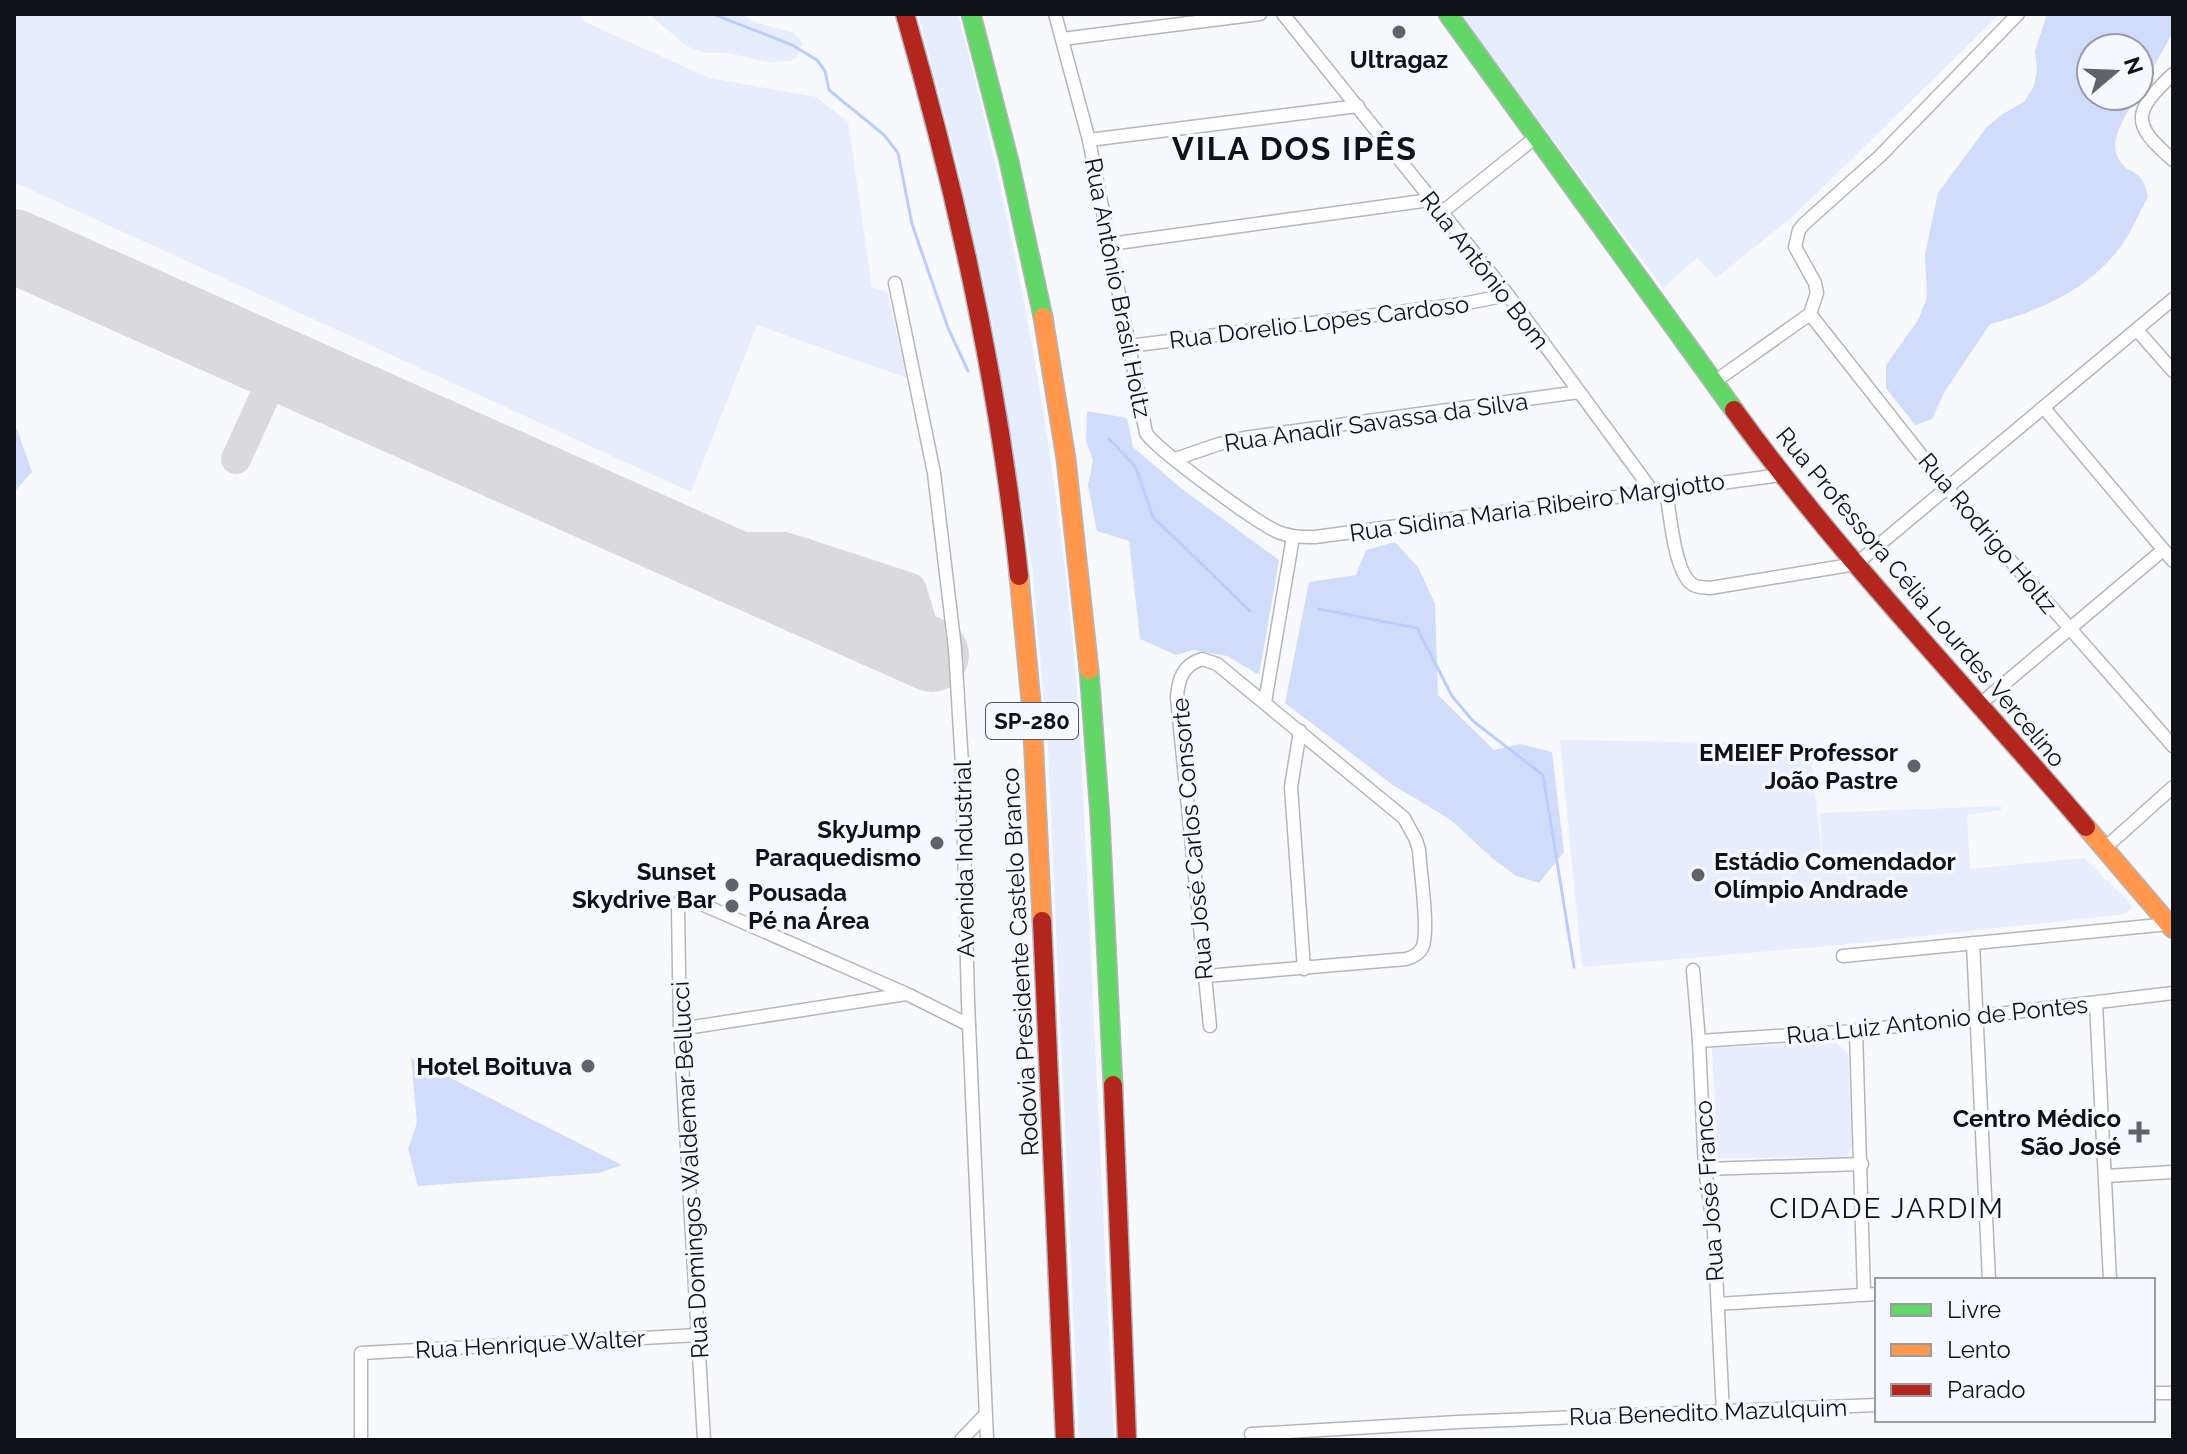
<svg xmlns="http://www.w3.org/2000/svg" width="2187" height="1454" viewBox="0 0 2187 1454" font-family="Raleway,sans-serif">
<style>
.green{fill:#e6edfd}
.forest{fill:#d1dcfa}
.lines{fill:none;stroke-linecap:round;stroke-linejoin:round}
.stream{stroke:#bccdfd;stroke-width:3}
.taxiway{stroke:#dadadc;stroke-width:30}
.runway{stroke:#dadadc;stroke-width:74}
.street-casing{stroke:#b4b6bb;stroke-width:15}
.fast-casing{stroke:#b4b6bb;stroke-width:21}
.slow-casing{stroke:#b4b6bb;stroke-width:21}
.jam-casing{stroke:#b4b6bb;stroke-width:21}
.street{stroke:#fefeff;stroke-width:12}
.fast{stroke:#63d668;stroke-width:18}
.slow{stroke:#ff974d;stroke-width:18}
.jam{stroke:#b3261e;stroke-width:18}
.poi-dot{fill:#616368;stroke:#f5f8fe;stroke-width:3}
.labels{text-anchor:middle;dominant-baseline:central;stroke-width:7;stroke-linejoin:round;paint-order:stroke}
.shield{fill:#f5f8fe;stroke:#55575d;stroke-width:2}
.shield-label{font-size:22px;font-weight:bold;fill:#101218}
.poi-label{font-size:24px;font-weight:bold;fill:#101218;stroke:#f5f8fe;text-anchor:end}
.street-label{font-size:24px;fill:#101218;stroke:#f5f8fe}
.quarter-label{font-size:28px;letter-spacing:2px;fill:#101218;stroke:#f5f8fe}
.district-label{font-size:32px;font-weight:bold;letter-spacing:2px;fill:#101218;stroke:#f5f8fe}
</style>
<rect width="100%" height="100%" fill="#f7f9fc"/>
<g class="green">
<path d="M14,14H580L583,21L709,78L816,97L848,122L872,288L887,292L907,378L757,325L691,492L14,182Z"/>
<path d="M649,14H741L757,23L794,33L803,43L797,57L790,61L769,62L727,53H706L686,46Z"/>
<path d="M918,14H958C1021,249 1063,489 1080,731L1114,1440H1079L1048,747L1032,566L993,328L958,166Z"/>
<path d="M1460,14H2000L1791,218L1716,278L1697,258L1663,288Z"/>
<path d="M1560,740L1810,744L1824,878L1820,813L2001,806V810L1967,815L1970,869L2084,858L2128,901L2132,908L2126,914L1829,946L1582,967Z"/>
<path d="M1837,1043L1848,1054L1852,1146L1847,1157L1718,1158L1712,1048Z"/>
</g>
<g class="forest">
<path d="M2047,14H2173V32L2139,93V48H2091V96H2137C2126,116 2102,146 2125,167C2131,173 2130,168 2136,174C2144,179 2146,188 2148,197C2141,209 2135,223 2128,235C2100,284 2042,311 1990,324L1945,391L1932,419L1915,425L1886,388V365L1918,320L1927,298L1925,254L1938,193L1986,128L2001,115L2024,102L2034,86L2037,69L2035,51Z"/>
<path d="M1087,411L1127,418L1133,447L1182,489L1279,560L1259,675L1227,656L1193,650L1176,655L1140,639L1129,541L1097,531L1088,485L1093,460L1086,441Z"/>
<path d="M14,428L17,429L32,472L14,492Z"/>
<path d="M1395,542L1418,567L1435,604L1438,695L1494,750L1520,744L1552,752L1564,852L1539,883L1516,876L1492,858L1451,820L1393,785L1285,703L1309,582L1356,575L1366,550Z"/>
<path d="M411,1058L622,1165L599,1173L418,1186L408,1149L417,1123Z"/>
</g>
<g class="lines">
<g class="stream">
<path d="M713,14L792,45L817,60L825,71L829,90L884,135L898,153L912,224L948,328L968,371"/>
<path d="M1109,439L1135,466L1153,517L1250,611"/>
<path d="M1319,609L1417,628L1452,696L1473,721L1543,775L1574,967"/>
</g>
<g class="taxiway">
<path d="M236,459L279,365"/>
<path d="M703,553L742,547H785L911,588L932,655"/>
<path d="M805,553L835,612"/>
</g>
<path class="runway" d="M14,246L932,655"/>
<defs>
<g id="street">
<path d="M1055,14L1089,140L1146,433C1157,450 1257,523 1278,532C1290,537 1301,537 1315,537L1781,475"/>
<path d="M1283,14L1508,295L1653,492"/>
<path d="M1062,39L1260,14"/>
<path d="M2173,74C2133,112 2130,123 2173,160"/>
<path d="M1089,140L1358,106"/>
<path d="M1441,213L1536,137"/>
<path d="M1110,244L1430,200"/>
<path d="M895,283L934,473L955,649L962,765L968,1002L987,1440"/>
<path d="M1810,314L1947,488L2173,746"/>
<path d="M2137,330L2173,371"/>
<path d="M1129,346L1462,304L1508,295"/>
<path d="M1714,382L1810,314L1817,293L1815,283L1795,247L1799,230L1804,224L1880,156L2018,14"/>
<path d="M2044,408L2173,561"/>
<path d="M1175,459L1219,444L1244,438L1579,392"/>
<path d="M1666,491C1670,512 1674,572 1692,584C1697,588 1704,587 1710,588L1856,564L2173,299"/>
<path d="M1265,702L1293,537"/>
<path d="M1979,705L2163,550"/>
<path d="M1300,731L1291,787L1304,969"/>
<path d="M2106,847L2173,787"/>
<path d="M1973,943L1989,1280"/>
<path d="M1843,956L2169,924"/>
<path d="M1693,970L1699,1041L1705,1169L1714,1232L1723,1413"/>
<path d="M1206,976L1406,959C1413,957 1419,954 1422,948C1430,933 1420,870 1419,850L1416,840L1404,818L1217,664L1202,659C1183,665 1178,679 1177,698L1210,1026"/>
<path d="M2096,1004L2110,1280"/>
<path d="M680,1029L906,994"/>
<path d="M1856,1031L1864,1294"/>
<path d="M1699,1041L1856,1031L2173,993"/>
<path d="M1705,1169L1862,1164"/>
<path d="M2106,1176L2173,1172"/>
<path d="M1718,1304L1877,1294"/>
<path d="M2153,1393H2173"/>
<path d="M1251,1434L1458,1422L1877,1405"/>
<path d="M361,1440V1353L698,1335"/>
<path d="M704,1440L680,1029L678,908L680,901L690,899L907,994L969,1025"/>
<path d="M961,1440L985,1415"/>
</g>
<g id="fast">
<path d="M971,14L1009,161L1043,317"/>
<path d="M1448,14L1734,410"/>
<path d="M1089,670L1100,817L1113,1085"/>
</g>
<g id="slow">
<path d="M1043,317L1066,459L1089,670"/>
<path d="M1019,576L1032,712L1042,921"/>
<path d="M2086,827L2173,929"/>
</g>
<g id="jam">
<path d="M905,14C958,198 999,385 1019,576"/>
<path d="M1734,410C1841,558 1969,689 2086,827"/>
<path d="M1042,921L1065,1440"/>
<path d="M1113,1085L1127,1440"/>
</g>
</defs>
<use href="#street" class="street-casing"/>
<use href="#fast" class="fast-casing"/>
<use href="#slow" class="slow-casing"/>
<use href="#jam" class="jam-casing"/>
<use href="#street" class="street"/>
<use href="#fast" class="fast"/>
<use href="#slow" class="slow"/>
<use href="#jam" class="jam"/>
</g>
<g class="poi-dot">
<circle cx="1399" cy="32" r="8"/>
<circle cx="1914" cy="766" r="8"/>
<circle cx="937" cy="843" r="8"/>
<circle cx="1698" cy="875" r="8"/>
<circle cx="732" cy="885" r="8"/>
<circle cx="732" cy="906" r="8"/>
<circle cx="588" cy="1066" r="8"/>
<path d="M2135 1120h8v8h8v8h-8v8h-8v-8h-8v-8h8z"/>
</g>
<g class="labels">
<rect class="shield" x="986" y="703" width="92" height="36" rx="6"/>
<g class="shield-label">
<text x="1032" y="721">SP-280</text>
</g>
<g class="poi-label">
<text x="1399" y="59" text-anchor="middle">Ultragaz</text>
<text x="1898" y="752">EMEIEF Professor<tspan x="1898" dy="28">João Pastre</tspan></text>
<text x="921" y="829">SkyJump<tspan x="921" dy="28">Paraquedismo</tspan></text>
<text x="1714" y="861" text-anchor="start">Estádio Comendador<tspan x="1714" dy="28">Olímpio Andrade</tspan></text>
<text x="716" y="871">Sunset<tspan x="716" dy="28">Skydrive Bar</tspan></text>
<text x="748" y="892" text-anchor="start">Pousada<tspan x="748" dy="28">Pé na Área</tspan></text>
<text x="572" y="1066">Hotel Boituva</text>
<text x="2121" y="1118">Centro Médico<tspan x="2121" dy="28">São José</tspan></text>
</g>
<g class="street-label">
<text transform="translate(1485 270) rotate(52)">Rua Antônio Bom</text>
<text transform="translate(1118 288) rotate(79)">Rua Antônio Brasil Holtz</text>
<text transform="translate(1319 322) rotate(-7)">Rua Dorelio Lopes Cardoso</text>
<text transform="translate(1376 422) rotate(-8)">Rua Anadir Savassa da Silva</text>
<text transform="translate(1537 507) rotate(-8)">Rua Sidina Maria Ribeiro Margiotto</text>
<text transform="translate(1988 533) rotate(50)">Rua Rodrigo Holtz</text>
<text transform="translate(1921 597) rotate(50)">Rua Professora Célia Lourdes Vercelino</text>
<text transform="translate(1192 839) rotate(-95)">Rua José Carlos Consorte</text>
<text transform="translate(964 859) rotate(-91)">Avenida Industrial</text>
<text transform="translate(1020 962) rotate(-93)">Rodovia Presidente Castelo Branco</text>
<text transform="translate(1937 1020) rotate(-6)">Rua Luiz Antonio de Pontes</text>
<text transform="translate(690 1170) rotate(-93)">Rua Domingos Waldemar Bellucci</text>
<text transform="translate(1709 1191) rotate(-94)">Rua José Franco</text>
<text transform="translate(530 1344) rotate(-3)">Rua Henrique Walter</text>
<text transform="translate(1708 1412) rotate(-2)">Rua Benedito Mazulquim</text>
</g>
<g class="quarter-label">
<text x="1887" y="1208">CIDADE JARDIM</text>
</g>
<g class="district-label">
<text x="1295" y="148">VILA DOS IPÊS</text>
</g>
</g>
<rect width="2187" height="1454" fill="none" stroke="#101218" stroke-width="32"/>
<rect x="1875" y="1278" width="280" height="144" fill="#f5f8fe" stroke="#999ca2" stroke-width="2"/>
<rect x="1891" y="1304" width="40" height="12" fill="#63d668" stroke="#999ca2" stroke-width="2"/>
<text x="1947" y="1318" font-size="24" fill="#101218">Livre</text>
<rect x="1891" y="1344" width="40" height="12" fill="#ff974d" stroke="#999ca2" stroke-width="2"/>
<text x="1947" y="1358" font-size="24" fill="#101218">Lento</text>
<rect x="1891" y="1384" width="40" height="12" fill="#b3261e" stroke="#999ca2" stroke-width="2"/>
<text x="1947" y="1398" font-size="24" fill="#101218">Parado</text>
<g transform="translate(2115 72) rotate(71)"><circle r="38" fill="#f5f8fe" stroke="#999ca2" stroke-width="2"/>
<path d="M0-6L14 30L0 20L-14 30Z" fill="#616368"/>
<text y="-12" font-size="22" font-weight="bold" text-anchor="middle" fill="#101218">N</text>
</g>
</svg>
